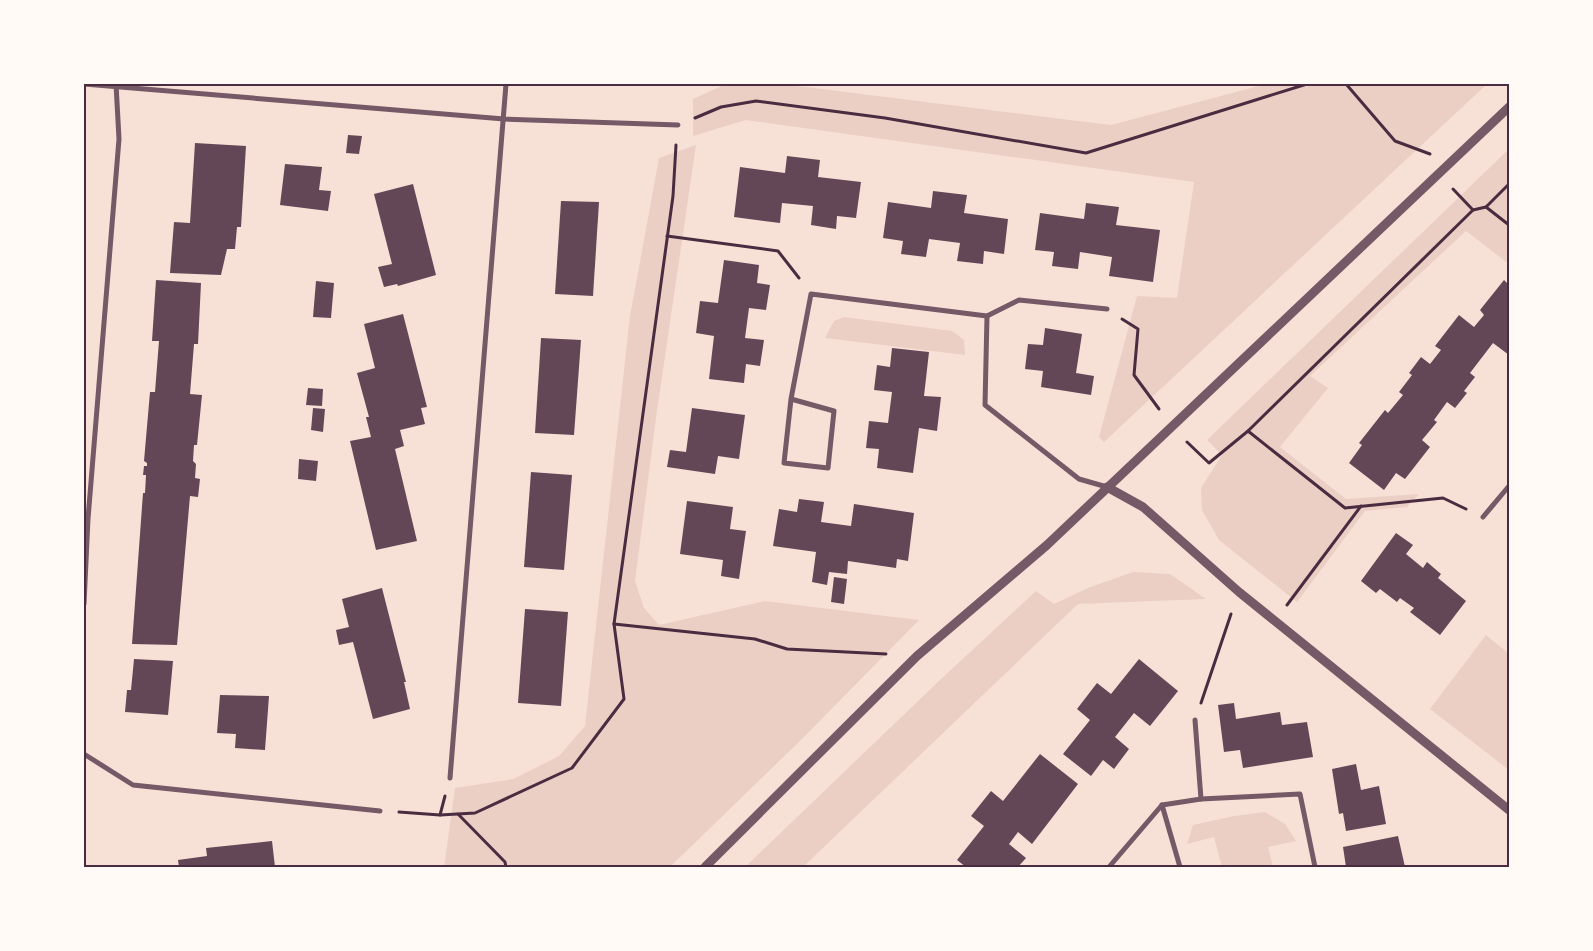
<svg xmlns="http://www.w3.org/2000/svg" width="1593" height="951" viewBox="0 0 1593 951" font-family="Montserrat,sans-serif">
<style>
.green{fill:#ebcfc5}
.building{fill:#644757}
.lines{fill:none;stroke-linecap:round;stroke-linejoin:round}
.path{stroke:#4a2c40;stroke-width:3}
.minor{stroke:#755966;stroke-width:5}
.tertiary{stroke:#755966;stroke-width:9}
.neatline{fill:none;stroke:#4a2c40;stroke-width:2}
</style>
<rect width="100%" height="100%" fill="#f7e1d7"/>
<g class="green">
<path d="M726,84H778L814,88L1111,125L1266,84H1487L1104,442L1099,437L1137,296L1177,298L1194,182L746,120L693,136V99Z"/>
<path d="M696,145L656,418L635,581L644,608L659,625L765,601L919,620L803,738L670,867H444L455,788L513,779L559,756L585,726L630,316L659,158Z"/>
<path d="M1509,149V264L1466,231L1310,376L1328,388L1280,447L1346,499L1419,494L1407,507L1365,511L1297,602L1219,540L1202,510L1201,488L1222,455L1207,440Z"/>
<path d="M844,317L952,331L964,340L965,355L825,338L834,321Z"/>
<path d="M1133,572L1170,574L1206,599L1078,604L803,867H745L941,679L1036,591L1054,604L1088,588Z"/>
<path d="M1486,635L1509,654V770L1430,709Z"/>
<path d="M1265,812L1285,824L1296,841L1268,847L1273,867H1222L1214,837L1187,844L1193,825L1234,816Z"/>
</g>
<g class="building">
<path d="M348,135L362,136L359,154L346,153Z"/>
<path d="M195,143L246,146L241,227H237L235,249H227L221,275L170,273L174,222L190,223Z"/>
<path d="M787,156L820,160L818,177L861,182L856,218L837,216L836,229L811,225L813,206L782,203L780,223L734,217L740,167L785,173Z"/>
<path d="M285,164L322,167L319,190L331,191L328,211L280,205Z"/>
<path d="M413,184L436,275L398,286L397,284L384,287L378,267L392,264L374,194Z"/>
<path d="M933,191L967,195L964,213L1008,219L1004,254L984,251L983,264L957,261L960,243L929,239L926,257L901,254L903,241L883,238L888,202L931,208Z"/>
<path d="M561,201L599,202L593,296L555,294Z"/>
<path d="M1086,203L1119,207L1116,225L1160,230L1153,282L1109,276L1112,257L1080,252L1078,269L1052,266L1054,252L1035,250L1040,213L1084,219Z"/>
<path d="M724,260L759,265L757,283L770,285L766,310L749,308L745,338L764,340L760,366L746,364L744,383L709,379L714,336L696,333L700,301L718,303Z"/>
<path d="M156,280L201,283L198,344H194L190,394L202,395L197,445H194L193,461L196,464L195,478L200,479L198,497L190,496L177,645L132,644L143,493H145L146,475H143L144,466H147V463L144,461L150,392H155L159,341H152Z"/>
<path d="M1504,280L1509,285V355L1493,343L1470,373L1475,377L1464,391L1467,393L1455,408L1447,402L1434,420L1437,422L1422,440L1430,447L1405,479L1396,473L1384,490L1349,463L1362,445L1359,443L1385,410L1388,413L1403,395L1399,392L1412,375L1409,373L1421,357L1430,364L1441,350L1435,346L1459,315L1474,327L1484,315L1480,310Z"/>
<path d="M316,281L334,283L331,318L313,317Z"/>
<path d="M403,314L427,407L421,408L425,424L400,430L404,446L395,449L417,541L376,550L350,441L371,437L366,417H369L357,373L375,368L364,324Z"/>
<path d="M1045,328L1082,334L1076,373L1094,376L1091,395L1041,387L1043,371L1025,369L1028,344L1043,345Z"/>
<path d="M541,338L581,340L574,435L535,433Z"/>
<path d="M892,348L929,352L924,396L941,397L937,431L919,428L913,473L877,468L879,449L866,448L869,421L888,423L892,392L874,390L877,365L890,367Z"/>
<path d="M308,388L323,389L322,406L306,405Z"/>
<path d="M313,408L325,409L323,432L311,430Z"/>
<path d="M692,408L745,415L739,459L718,456L715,474L667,467L670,450L686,452Z"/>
<path d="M299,459L318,461L316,481L298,479Z"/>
<path d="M531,472L572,475L564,570L524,567Z"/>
<path d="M799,499L824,502L821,522L851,526L854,504L914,513L908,561L897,559L896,568L848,561L847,574L829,572L827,585L812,582L816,552L773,546L779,509L797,512Z"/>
<path d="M687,501L733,507L730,529L746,531L739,579L721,576L723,560L680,554Z"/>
<path d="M1396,533L1413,545L1406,554L1423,568L1427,562L1441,574L1438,578L1466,601L1440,635L1410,612L1414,608L1400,598L1397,602L1380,589L1376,593L1361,581Z"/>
<path d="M834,577L847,579L844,604L831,602Z"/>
<path d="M382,588L406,682H404L410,709L373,719L353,642L339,645L336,630L349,627L342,599Z"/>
<path d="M525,609L568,612L561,706L518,703Z"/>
<path d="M134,659L173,661L168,715L125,712L127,690H131Z"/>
<path d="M1139,659L1178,691L1150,726L1134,713L1115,737L1129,749L1114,769L1103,760L1091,776L1063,754L1090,720L1077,709L1097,683L1111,694Z"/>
<path d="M220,695L269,696L265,750L235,748L236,734L217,733Z"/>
<path d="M1234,703L1236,719L1280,712L1282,725L1307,722L1313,757L1243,768L1240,750L1224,752L1218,705Z"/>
<path d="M1040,754L1078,784L1032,844L1018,832L1009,844L1026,858L1018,867H966L957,860L984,826L971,816L991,791L1003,801Z"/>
<path d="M1356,764L1361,790L1379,786L1386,824L1346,831L1343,813L1339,814L1332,769Z"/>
<path d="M1398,836L1405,867H1355V865L1346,867L1343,847Z"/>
<path d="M272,841L275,867H179L178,860L207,856L206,848Z"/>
</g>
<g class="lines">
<g class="path">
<path d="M1346,84L1395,141L1430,154"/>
<path d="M695,118L721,107L756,101L885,118L1086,153L1307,84"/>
<path d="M1509,184L1486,207L1509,225"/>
<path d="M1453,189L1473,210L1486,207"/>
<path d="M667,236L778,251L799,278"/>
<path d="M1122,319L1138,329L1134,375L1159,409"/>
<path d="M1248,431L1473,210"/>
<path d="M1187,442L1209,463L1248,431L1345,508L1443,498L1466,509"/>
<path d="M1287,605L1361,506"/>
<path d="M614,624L755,639L787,649L886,654"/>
<path d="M1201,703L1231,614"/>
<path d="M399,812L440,815L445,796"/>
<path d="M458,814L505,862L506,867"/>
<path d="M440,815L475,813L572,768L624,699L614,624L673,196L676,145"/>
</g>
<g class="minor">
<path d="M84,84L504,119L678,125"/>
<path d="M987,316L1019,300L1107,309"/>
<path d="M791,399L834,411L828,468L784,463L791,399L811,294L987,316L985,405L1079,479L1107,487"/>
<path d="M1483,517L1509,486"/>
<path d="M84,604L88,519L119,139L116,84"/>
<path d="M1195,720L1201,799"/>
<path d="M84,754L133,785L380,811"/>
<path d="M450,778L506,84"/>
<path d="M1162,805L1180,867"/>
<path d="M1109,867L1162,805L1201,799L1300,794L1315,867"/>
</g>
<g class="tertiary">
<path d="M1107,487L1143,507L1239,592L1509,810"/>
<path d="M705,867L917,656L1047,545L1509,107"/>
</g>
</g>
<rect width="1593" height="951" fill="none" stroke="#fffaf5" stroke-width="170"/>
<rect x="85" y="85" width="1423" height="781" class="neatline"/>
</svg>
